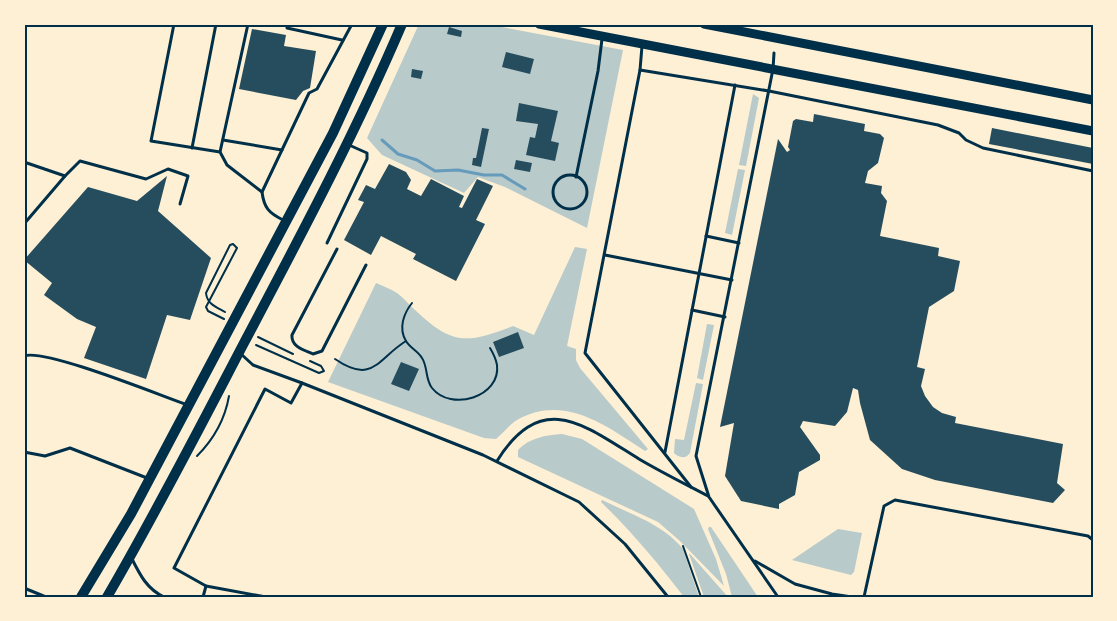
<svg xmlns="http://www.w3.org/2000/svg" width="1117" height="621" viewBox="0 0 1117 621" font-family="'Exo 2',sans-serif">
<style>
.green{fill:#b9caca}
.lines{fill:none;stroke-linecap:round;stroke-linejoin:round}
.stream{stroke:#669bbc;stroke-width:3}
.building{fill:#264d5e}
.path{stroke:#003049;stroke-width:2}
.service{stroke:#003049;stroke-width:3}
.secondary{stroke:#003049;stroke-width:9}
.primary{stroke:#003049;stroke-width:10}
.neatline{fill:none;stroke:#003049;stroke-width:2}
</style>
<rect width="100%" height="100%" fill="#fdf0d5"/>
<g class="green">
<path d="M419,24H486L623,50L587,228L505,187L478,177L464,193L382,155L367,138Z"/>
<path d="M753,94L759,98L746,166L739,165Z"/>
<path d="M738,169L745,170L732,235L725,233Z"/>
<path d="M575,247L587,249L567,346L576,349V360L580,368L648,449L645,451C607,426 564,393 517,420C509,425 503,433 496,439L484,438L328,382L376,283C383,286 391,289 397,293C404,298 409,305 415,310C452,345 466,344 513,326L534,335Z"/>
<path d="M707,324L714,325L703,380L697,378Z"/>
<path d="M696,383L703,384L690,453C686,459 679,458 674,453L675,439L684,440Z"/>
<path d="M562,434L582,439L694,509L716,559L724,586L680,541L658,522L518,457V450C529,438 546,435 562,434Z"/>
<path d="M602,500C630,514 663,524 683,549L699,597H684C658,563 632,532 601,502Z"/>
<path d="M709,527H711L758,597H732L726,574L708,529Z"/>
<path d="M838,529L862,533L854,572L851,575L792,560Z"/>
<path d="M689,554H690L728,597H704Z"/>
</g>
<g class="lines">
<path class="stream" d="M382,140L398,154L417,160L435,171L458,170L484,175H502L525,189"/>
</g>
<g class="building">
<path d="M449,27L462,31L461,37L447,34Z"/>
<path d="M252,29L286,35L284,46L316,51L310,88L303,91L296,100L239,89Z"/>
<path d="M506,52L534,59L530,74L502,67Z"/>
<path d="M412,69L423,71L421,79L411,77Z"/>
<path d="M519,103L558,111L551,141L559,143L555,161L526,155L530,137L535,138L538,124L516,121Z"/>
<path d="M814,114L865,124L864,131L880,134L884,138L878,163L868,171L865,183L882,186L881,193L887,201L880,236L939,248L938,256L960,261L954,291L929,307L917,367L925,369L921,386L925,396L933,407L942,413L956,417L955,423L1063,444L1057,483L1065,490L1053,503L935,480L902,469L870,440L860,403L858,390L853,388L847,412L835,426L803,421L800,427L820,455V460L799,472L795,495L779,504V509L741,501L725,476L734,423L720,427L778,139L787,152L790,150L788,147L793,121L796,119L813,122Z"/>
<path d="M482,128L489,129L481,167L472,165L473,158H476Z"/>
<path d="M992,128L1093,148V164L989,144Z"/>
<path d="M516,160L532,163L530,172L514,169Z"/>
<path d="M389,164L406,172L411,180L407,189L421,196L431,179L464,196L459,207L462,208L477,179L493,186L476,220L485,224L456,281L413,259L416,254L381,236L371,255L344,240L364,202L358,200L366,185L375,189Z"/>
<path d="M167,176L158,211L211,258L190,320L167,315L146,379L84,358L96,327L77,319L44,295L52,283L24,260L88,187L137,201Z"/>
<path d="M518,332L524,348L499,357L493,342Z"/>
<path d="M401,362L419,369L409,391L391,384Z"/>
</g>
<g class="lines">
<g class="path">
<path d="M412,303C404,313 398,328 406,341C410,348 418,351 422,358C428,367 425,379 432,388C451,412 501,397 497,365C496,359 493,353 490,348"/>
<path d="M224,319L208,311L206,307L237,248L233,244L230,245L206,293C207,304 216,307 225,312"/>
<path d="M258,337L293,354"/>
<path d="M256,345L319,373L324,371L321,366L310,361"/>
<path d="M335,359C373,385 377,359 406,341"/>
<path d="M197,456C213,440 225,419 229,396"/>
<path d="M683,546L701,597"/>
</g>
<g class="service">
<path d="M174,24L151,141L220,152L227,165L262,192C264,208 269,213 283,220"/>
<path d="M287,24V28L342,40"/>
<path d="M642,46L640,70L769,91L938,125L959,133L966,140L983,148L1093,171"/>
<path d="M774,53L773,69L696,456L709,497L778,597"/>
<path d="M640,70L585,353L691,487"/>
<path d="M223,140L282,150"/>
<path d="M192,148L216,24"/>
<path d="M220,152L248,24"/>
<path d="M24,162L65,176L80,161L146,179L168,169L188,176L180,204"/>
<circle cx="570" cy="192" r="17"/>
<path d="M576,177L598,71L602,39"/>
<path d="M262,192L309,93L317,89L352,24"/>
<path d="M24,224L65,176"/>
<path d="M706,236L739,243"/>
<path d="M327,243L367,159V153L349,145"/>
<path d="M337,249L292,335C291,347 304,350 313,354L322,351L366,265"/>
<path d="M605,255L732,280"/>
<path d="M692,310L725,317"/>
<path d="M241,354L253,365L302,383L291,403L265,389L174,568L206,586L266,597"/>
<path d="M24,356C44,348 159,395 185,404"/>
<path d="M302,383L483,455L579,502L625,544L668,597"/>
<path d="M24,452L45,456L70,448L147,478"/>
<path d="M665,452L735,85"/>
<path d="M497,461C542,389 584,425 639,459C661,472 685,484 708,496"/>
<path d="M132,559C140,575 147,589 164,597"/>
<path d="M755,561L795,584L832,594L852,597"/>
<path d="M24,588L46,597"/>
<path d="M203,597L206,586"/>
<path d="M864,597L884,506L895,500L1088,536L1093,540"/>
</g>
<g class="secondary">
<path d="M539,24L1093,131"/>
<path d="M704,24L1093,100"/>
</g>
<g class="primary">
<path d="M81,597L131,514L333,133L383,24"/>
<path d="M107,597C156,513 200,427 245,341C300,237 356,132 402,24"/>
</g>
</g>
<rect width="1117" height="621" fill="none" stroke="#fdf0d5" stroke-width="51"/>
<rect x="26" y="26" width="1066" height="570" class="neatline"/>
</svg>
